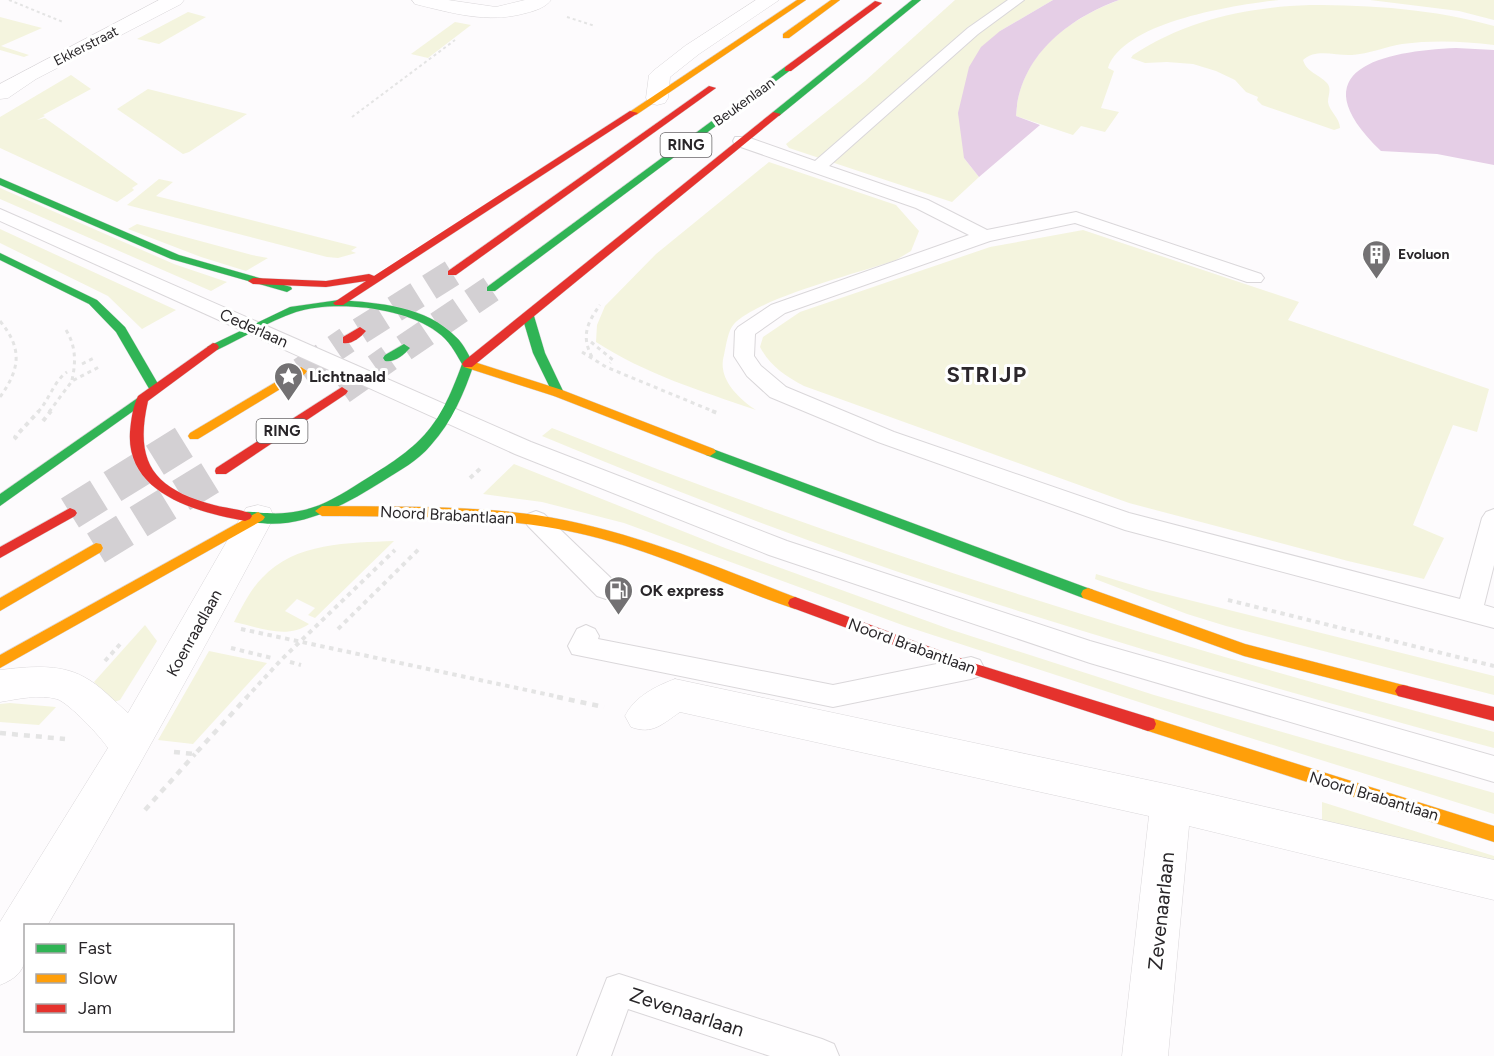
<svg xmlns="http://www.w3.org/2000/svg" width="1494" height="1056" viewBox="0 0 1494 1056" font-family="Figtree,sans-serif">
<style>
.green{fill:#f4f4de}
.water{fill:#e5cee6}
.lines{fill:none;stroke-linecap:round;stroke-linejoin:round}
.primary-tunnel-far1{stroke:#d3d0d3;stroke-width:27;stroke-dasharray:27 14;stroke-linecap:butt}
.primary-tunnel{stroke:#d3d0d3;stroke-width:34;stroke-dasharray:34 16;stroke-linecap:butt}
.lane-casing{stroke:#dad7da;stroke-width:2}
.street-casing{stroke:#dad7da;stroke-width:1}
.fast-casing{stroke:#dad7da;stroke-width:1}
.slow-casing{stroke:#dad7da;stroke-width:1}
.jam-casing{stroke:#dad7da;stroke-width:1}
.path-far3{stroke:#e4e4e4;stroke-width:2;stroke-dasharray:3 3;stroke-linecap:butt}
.path-far2{stroke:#e4e4e4;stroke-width:3;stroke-dasharray:4 4;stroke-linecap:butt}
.path-far1{stroke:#e4e4e4;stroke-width:4;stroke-dasharray:4.5 4.5;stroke-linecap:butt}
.path{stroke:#e4e4e4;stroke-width:4.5;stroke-dasharray:6 6;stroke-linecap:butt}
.lane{fill:#fffeff;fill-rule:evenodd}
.street{fill:#fffeff;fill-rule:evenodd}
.fast{fill:#30b455;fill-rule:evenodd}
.slow{fill:#ff9f0a;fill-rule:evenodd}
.jam{fill:#e5322d;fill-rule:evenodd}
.labels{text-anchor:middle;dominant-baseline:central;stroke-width:6;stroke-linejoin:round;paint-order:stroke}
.far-street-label{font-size:14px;fill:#292629;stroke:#fff}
.far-poi-label{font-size:14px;font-weight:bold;fill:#292629;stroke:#fff;text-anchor:start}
.shield{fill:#fff;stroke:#696769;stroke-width:1.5}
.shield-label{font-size:15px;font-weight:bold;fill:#292629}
.street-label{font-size:16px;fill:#292629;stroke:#fff}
.poi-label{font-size:16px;font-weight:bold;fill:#292629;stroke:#fff;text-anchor:start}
.near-street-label{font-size:20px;fill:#292629;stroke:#fff}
.district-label{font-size:22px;font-weight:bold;letter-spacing:1.5px;fill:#2c272c;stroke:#fff}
</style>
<rect width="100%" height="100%" fill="#fdfbfd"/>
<g class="green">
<path d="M955,0H1053L1000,31L964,158L979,177L952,202L789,148L786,144L865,81Z"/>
<path d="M1119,0H1279C1236,5 1124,21 1108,68L1114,71L1101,108L1119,112L1105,132L1081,126L1073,135L1016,116C1019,56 1066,20 1119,0Z"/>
<path d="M1370,0H1494V20L1459,11Z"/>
<path d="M1310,5C1373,5 1433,9 1494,26V45C1463,41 1432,40 1402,44C1385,47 1369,54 1352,55C1336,56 1316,48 1303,60C1307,73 1319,74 1327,83C1332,89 1328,95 1328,102C1329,111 1340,118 1340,128L1334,130L1262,105L1257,100L1258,97L1246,92L1235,80L1216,71L1193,64L1167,62L1145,63L1131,58L1133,55C1186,20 1247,7 1310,5Z"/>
<path d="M188,12L206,17L159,44L137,39Z"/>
<path d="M0,17L42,28L1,46L29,55L24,57L0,50Z"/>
<path d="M455,22L471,25L428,58L411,54Z"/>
<path d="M71,75L91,89L43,115L45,116L37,120L45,118L138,184L132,188L134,190L117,202L0,148V117Z"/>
<path d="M148,89L247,114L189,152L183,154L117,109Z"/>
<path d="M769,162L896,205L919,231L911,251L896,260C859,273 758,298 734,324C728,330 726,346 724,355C717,378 738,398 756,410C701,391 645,374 596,342L597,325L605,306L656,254Z"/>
<path d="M159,179L173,182L156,196L357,247L351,251L356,253L338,258L327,257L127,205Z"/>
<path d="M0,188L174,264L227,282L211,291L0,199Z"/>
<path d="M137,224L252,255L268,258L246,271L201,257L128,229Z"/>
<path d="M0,229L176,310L142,329L108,296L0,243Z"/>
<path d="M1083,230L1299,302L1288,320L1489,389L1477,432L1453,425L1413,525L1444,538L1424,579L1348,561L1129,503L804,386C785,376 770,366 760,347L763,337L800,312L990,247Z"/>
<path d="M552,428C859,551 1175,647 1494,732V748C1312,699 1131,648 953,590C814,545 677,492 542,436Z"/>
<path d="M514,464L725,548L952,630L1154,695L1494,793V814L1228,731L905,626L624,523L542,502L483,494Z"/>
<path d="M394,541L315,618L308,615L315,608L297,599L285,611L309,624C287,640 258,627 234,622C242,607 250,590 262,578C295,542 349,543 394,541Z"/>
<path d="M1096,574L1149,590L1494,676V695L1226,626L1187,614L1095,579Z"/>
<path d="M145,625L157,641L120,700L114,702L94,682Z"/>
<path d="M209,651L267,663L193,744L158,740Z"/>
<path d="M10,703L56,707L39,725L0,722V704Z"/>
<path d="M1322,802L1494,856V869L1322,823Z"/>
</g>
<g class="water">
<path d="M1053,0H1119C1067,19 1019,57 1016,116L1040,125L979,177L964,158L958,113L969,67L981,47L1000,31Z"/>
<path d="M1456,48L1494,50V165L1437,154L1381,151C1296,69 1384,51 1456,48Z"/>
</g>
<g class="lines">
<g class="primary-tunnel-far1">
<path d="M360,331L452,273"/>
<path d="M404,348L491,289"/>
<path d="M301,371L347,340"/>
<path d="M342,391L389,358"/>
</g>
<g class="primary-tunnel">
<path d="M70,513L194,436"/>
<path d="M96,548L221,471"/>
</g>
<defs>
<g id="lane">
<path d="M1008,0H1024L978,34L829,166L928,200L987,230L1076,212L1261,274L1264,278L1261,282H1247L1075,223L990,241L785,313L755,334L754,356L761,366L786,387L894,432L1129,513L1460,599L1482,518L1486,512L1494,509V565L1484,605L1494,608V628L1125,530L878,442L770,397L747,376L734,356L735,331L738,327L771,305L969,235L916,208L735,145L733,141L735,137H747L815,161L968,28Z"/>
<path d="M0,209L531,442L787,541L1090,641L1494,756V782L1090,663L769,555L515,454L0,221Z"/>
<path d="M536,511L544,514L615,582L619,589L615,596L606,599L597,596L528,526L524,520L528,514Z"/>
<path d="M586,625L595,629L599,636L598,639L833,685L971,657L980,660L984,668L980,676L971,679L833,707L572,654L568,646L577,629Z"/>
<path d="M619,974L822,1039L834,1044L839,1056H770L628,1009L611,1056H577L607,978Z"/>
</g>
<g id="street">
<path d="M159,0H184L181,4L36,79L8,98L0,99V84Z"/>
<path d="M412,0H448L496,7L525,0H551C546,7 535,11 526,13C488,24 452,13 415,4Z"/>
<path d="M756,0H779L699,54L670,77L668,98L665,103L657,105L649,103L646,98L649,75L653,71L685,46Z"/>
<path d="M258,505L270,508L274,517C201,655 126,791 47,926H26C26,955 31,973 0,985V922L108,748C101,737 69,703 57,699C40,694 17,699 0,702V670C27,667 59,663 84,677C100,685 115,702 128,713L246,508Z"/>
<path d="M675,679L1171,785L1494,860V900L1189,826L1168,1056H1122L1149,816L680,712C662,724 653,735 631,727L625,716C634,697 656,686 675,679Z"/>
</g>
<g id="fast">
<path d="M912,0H921L779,116H773V112Z"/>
<path d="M785,67L792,69L495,291H487V287Z"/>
<path d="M0,178L179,255L291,287L292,289L287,292L171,259L0,185Z"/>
<path d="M0,253L97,300L125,327L161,389L159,392H151L116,332L89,304L0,260Z"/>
<path d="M339,300C379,303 426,306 456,337C464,344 468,355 474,364C464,393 452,422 431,445C418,461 400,470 383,481C340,508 292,535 240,519L238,516L240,513C249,510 258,513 267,513C278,514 289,513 299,511C322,507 342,494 361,482C420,446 438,431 462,364C455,352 449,340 437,332C404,307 334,300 296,312C269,321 243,338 217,350H209L207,347L290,307Z"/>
<path d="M528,313L534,316L545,353L564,393L562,396H554L533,353L522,316Z"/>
<path d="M404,344L410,348C404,355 394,363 385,361L383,358L385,355Z"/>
<path d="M142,395L146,396L148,399L146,402L0,506V494Z"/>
<path d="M710,448L1093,590L1095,594L1093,598H1083L706,455L704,452L706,449Z"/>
</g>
<g id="slow">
<path d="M797,0H806L636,115L628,113Z"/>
<path d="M831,0H840L789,38H783V34Z"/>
<path d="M468,360L562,390L714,449L716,452L710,456L706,455L554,396L464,367L462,364Z"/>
<path d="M301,367L307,371L305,374L198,439H190L188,436L190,433Z"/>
<path d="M322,506C393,507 465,505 536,515C628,529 714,566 800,599L802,603L800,607L795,609C730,587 669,557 602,539C511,514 416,517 322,516L315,511Z"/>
<path d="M258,512L265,517L263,520L0,668V655Z"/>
<path d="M96,543L101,544L103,548L101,552L0,611V598Z"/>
<path d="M1088,588L1245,644L1403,685L1408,686L1411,691L1408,696L1403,697L1244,656L1083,598L1081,594L1083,590Z"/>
<path d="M1148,717L1494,826V842L1142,729L1140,724L1142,719Z"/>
</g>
<g id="jam">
<path d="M875,1L882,3L791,71H785V67Z"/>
<path d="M709,86L716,88L456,275H448V271Z"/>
<path d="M630,111L638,113L343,305H335L333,303L366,281L326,287L253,284L248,281L253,278L326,281L369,274L374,276Z"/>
<path d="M773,112L781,114L472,367H464L462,364L464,361Z"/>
<path d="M360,327L366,331C361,337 351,345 343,343V337Z"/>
<path d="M213,343L217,344L219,347L217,350L148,401C134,462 153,489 214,505C225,508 238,509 250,513L252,516L250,519L245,521C197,512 126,494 130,432C131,420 133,406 138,396Z"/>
<path d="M342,387L348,391L346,394L226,474H216L215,471L216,468Z"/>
<path d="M70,508L75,510L77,513L75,516L0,558V547Z"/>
<path d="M795,597L973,663L1148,717L1154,719L1156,724L1154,729L1148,731L966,672L790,607L788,603L790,599Z"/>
<path d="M1403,685L1494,707V721L1398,696L1395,691L1398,686Z"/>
</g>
</defs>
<use href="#lane" class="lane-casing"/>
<use href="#street" class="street-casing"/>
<use href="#fast" class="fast-casing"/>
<use href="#slow" class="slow-casing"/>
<use href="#jam" class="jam-casing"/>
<g class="path-far3">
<path d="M9,0L63,22"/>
<path d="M567,17L595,26"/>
<path d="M352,117L455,40"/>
</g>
<g class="path-far2">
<path d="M0,321C23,349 20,369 0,397"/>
<path d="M66,330C76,346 76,362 72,380"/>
<path d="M591,342L613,360L610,363"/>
<path d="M582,352L606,367L715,412"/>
<path d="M592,357C581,336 587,323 600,305"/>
<path d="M82,364L96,357"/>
<path d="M38,412C49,400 54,381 67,372"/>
<path d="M49,412L72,381L99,367"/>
</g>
<g class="path-far1">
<path d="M712,411L720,414"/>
<path d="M43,421L51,411"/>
<path d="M17,439L15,437L39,411"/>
<path d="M470,478L482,467"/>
<path d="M1228,600L1494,666"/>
<path d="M241,629L564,698"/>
<path d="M338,629L419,549"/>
<path d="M231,648L272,658"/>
<path d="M105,661L122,642"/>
<path d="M290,662L301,665"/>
<path d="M246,698L281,660L395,550"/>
</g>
<g class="path">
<path d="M557,697L604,707"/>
<path d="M0,733L65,739"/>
<path d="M174,752L195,754L247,697"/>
<path d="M145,810L195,754"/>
</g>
<use href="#lane" class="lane"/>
<use href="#street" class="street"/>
<use href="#fast" class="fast"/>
<use href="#slow" class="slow"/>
<use href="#jam" class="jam"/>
</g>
<defs>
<symbol id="building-pin" viewBox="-11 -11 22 30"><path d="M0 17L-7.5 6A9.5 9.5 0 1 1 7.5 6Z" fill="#737173" stroke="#fff"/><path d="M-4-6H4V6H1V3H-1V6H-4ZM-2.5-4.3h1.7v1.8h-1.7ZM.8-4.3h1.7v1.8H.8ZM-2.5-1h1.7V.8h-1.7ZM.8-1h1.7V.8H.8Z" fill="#fff"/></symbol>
<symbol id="sight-pin" viewBox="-11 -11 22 30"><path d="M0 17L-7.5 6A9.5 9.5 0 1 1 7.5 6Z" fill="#737173" stroke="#fff"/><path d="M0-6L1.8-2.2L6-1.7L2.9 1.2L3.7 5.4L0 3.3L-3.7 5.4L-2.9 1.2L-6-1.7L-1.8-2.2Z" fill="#fff"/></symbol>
<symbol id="fuel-pin" viewBox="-11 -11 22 30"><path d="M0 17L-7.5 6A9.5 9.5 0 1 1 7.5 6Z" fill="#737173" stroke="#fff"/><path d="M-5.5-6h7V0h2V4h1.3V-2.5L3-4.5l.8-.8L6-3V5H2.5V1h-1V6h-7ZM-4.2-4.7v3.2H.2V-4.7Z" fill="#fff"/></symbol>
</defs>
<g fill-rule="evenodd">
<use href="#building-pin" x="1360" y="238" width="33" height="45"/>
<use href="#sight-pin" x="272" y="360" width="33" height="45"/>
<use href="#fuel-pin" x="602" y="574" width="33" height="45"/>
</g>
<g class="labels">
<g class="far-street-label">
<text transform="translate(86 46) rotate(-27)">Ekkerstraat</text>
<text transform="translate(744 102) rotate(-36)">Beukenlaan</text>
</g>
<g class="far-poi-label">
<text x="1398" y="254">Evoluon</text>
</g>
<g class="shield">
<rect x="660.5" y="133" width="51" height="24" rx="4.5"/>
<rect x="256.5" y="419" width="51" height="24" rx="4.5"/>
</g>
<g class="shield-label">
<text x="686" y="145">RING</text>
<text x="282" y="431">RING</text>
</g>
<g class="street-label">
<text transform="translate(254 328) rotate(24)">Cederlaan</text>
<text transform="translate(447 515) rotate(3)">Noord Brabantlaan</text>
<text transform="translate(194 633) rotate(-61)">Koenraadlaan</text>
<text transform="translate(912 646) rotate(20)">Noord Brabantlaan</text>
<text transform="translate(1374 796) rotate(17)">Noord Brabantlaan</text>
</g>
<g class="poi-label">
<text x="309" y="376">Lichtnaald</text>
<text x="640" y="590">OK express</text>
</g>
<g class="near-street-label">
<text transform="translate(1161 911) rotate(-84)">Zevenaarlaan</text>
<text transform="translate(687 1012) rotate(18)">Zevenaarlaan</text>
</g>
<g class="district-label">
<text x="987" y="374">STRIJP</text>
</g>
</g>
<rect x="24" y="924" width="210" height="108" fill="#ffffff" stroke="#a9a8a9" stroke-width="1.5"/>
<rect x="36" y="944" width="30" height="9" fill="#30b455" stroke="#a9a8a9" stroke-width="1.5"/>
<text x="78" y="954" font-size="18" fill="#292629">Fast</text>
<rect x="36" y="974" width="30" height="9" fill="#ff9f0a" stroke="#a9a8a9" stroke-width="1.5"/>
<text x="78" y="984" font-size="18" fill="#292629">Slow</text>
<rect x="36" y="1004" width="30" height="9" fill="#e5322d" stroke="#a9a8a9" stroke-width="1.5"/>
<text x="78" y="1014" font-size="18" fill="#292629">Jam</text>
</svg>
